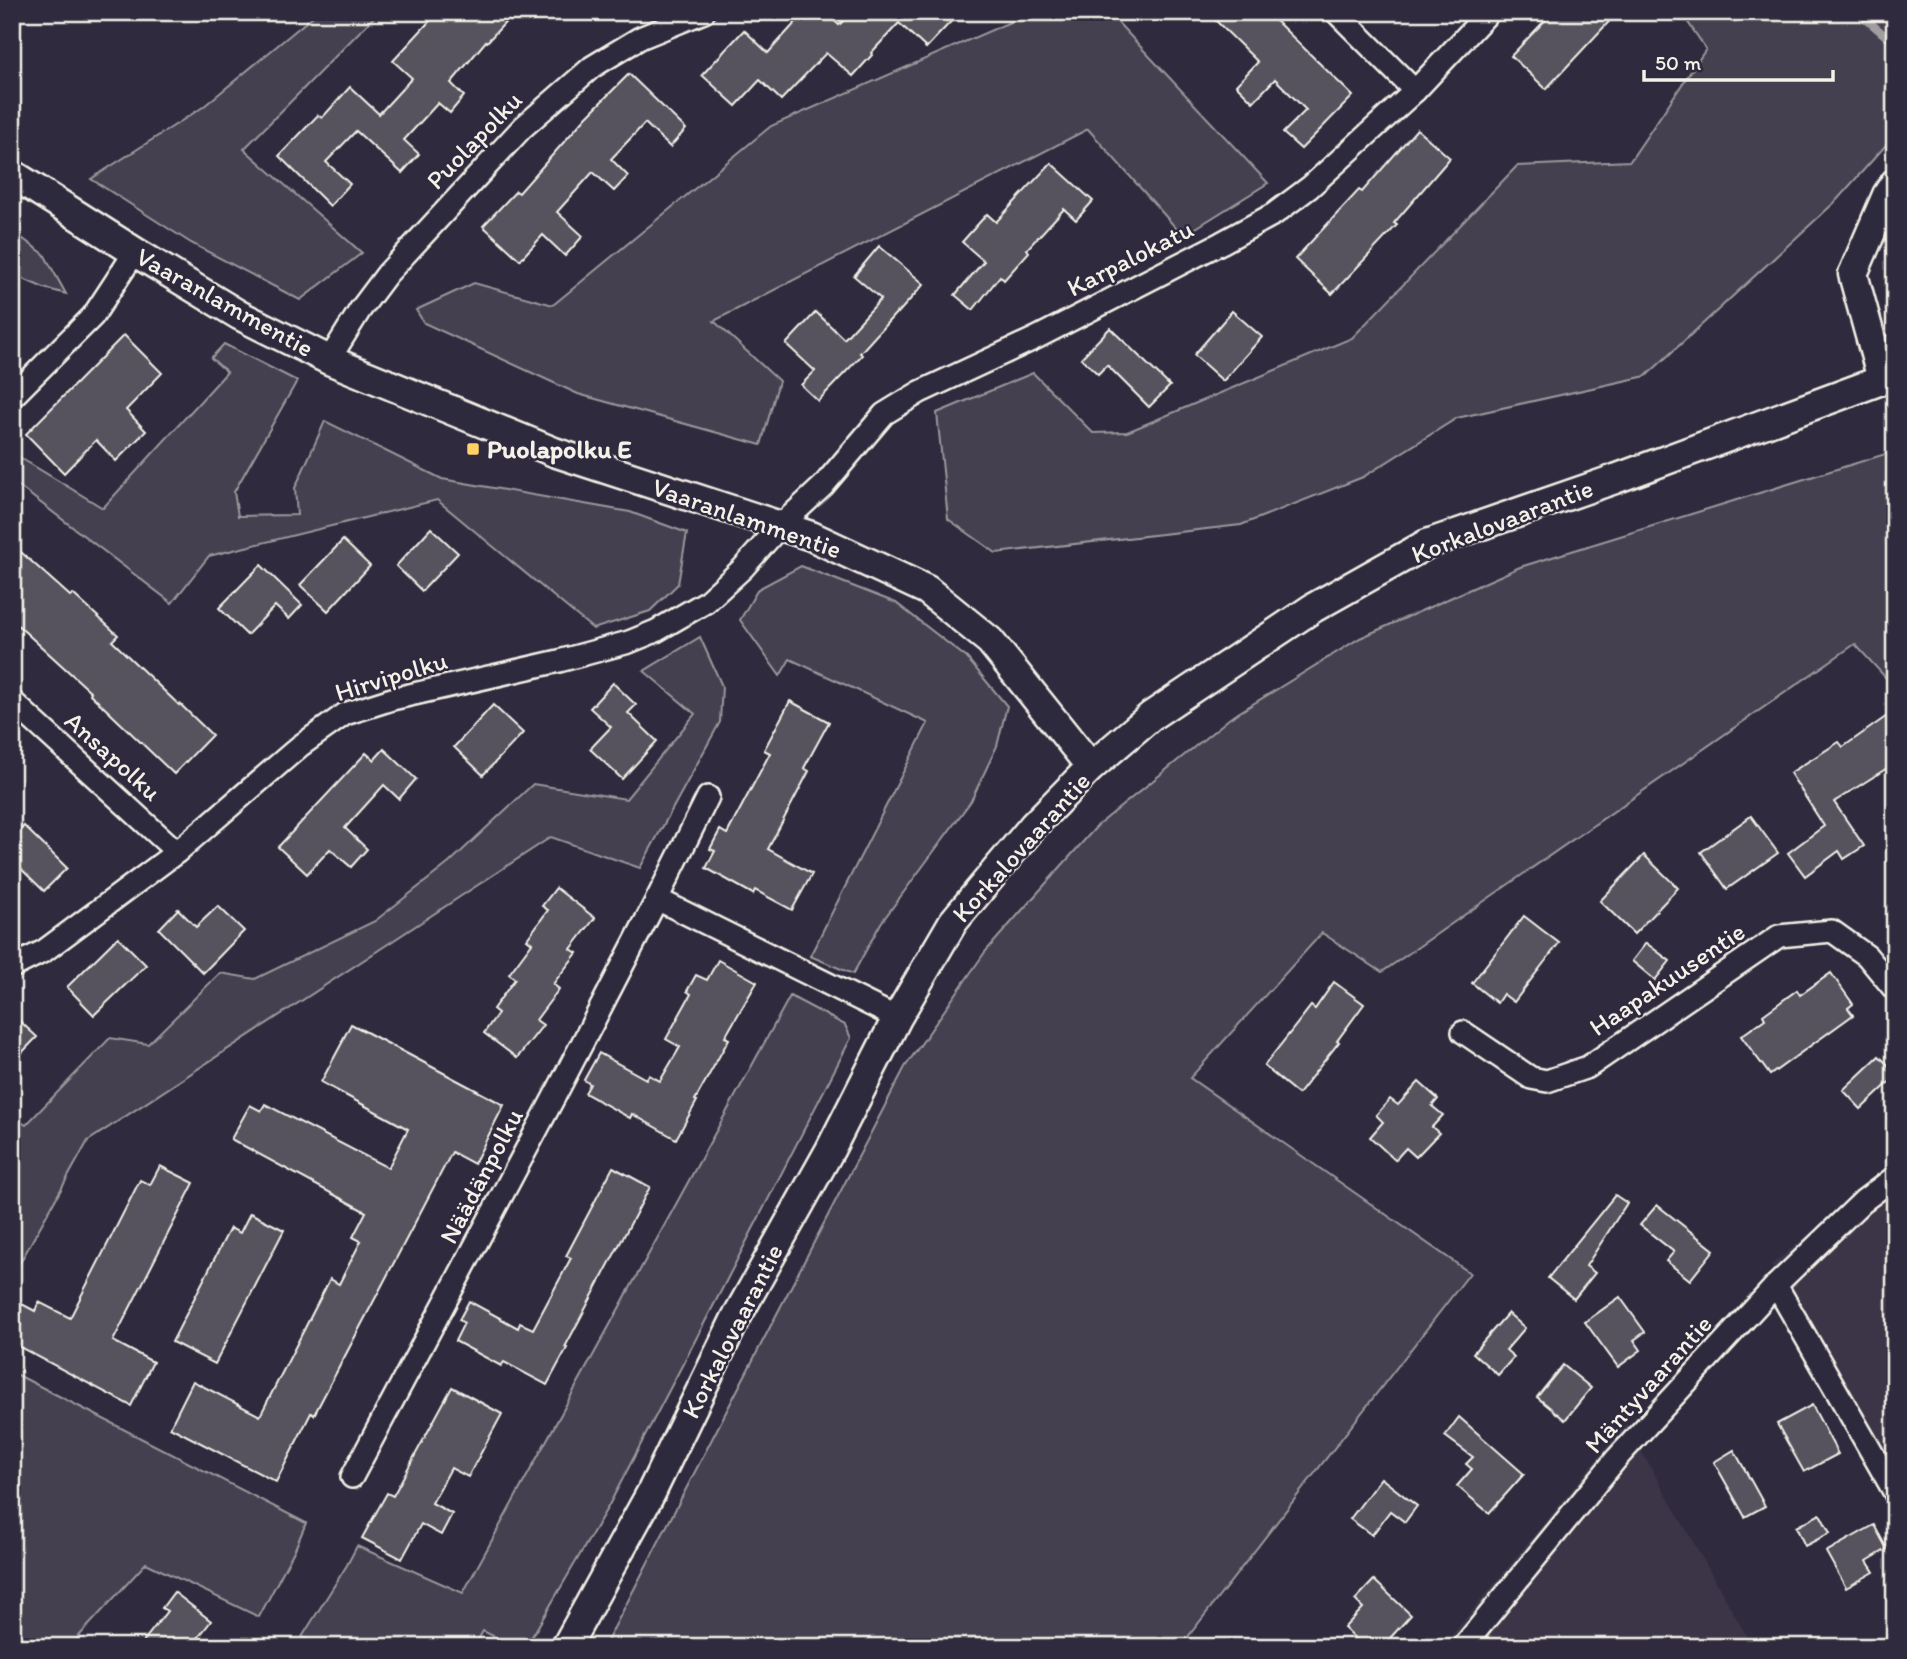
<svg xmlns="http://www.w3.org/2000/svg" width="1907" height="1659" viewBox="0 0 1907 1659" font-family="Itim,sans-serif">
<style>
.built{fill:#3b3647}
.green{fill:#454050;stroke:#9c989c;stroke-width:2}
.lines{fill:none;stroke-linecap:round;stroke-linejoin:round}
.stream{stroke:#a19ea0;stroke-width:8}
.building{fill:#56525f;stroke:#f4f1e8;stroke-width:2}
.minor-casing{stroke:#f4f1e8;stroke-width:26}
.tertiary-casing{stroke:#f4f1e8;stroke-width:33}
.minor{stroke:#2f2a3d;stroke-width:21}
.tertiary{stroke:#2f2a3d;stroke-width:28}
.poi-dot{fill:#ffd166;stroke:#2f2a3d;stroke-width:2.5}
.labels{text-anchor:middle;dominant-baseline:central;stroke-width:5;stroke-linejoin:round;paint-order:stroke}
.street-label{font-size:26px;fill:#f4f1e8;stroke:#2f2a3d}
.poi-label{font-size:26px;font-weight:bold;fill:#f4f1e8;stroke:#2f2a3d;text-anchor:start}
</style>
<rect width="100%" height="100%" fill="#2f2a3d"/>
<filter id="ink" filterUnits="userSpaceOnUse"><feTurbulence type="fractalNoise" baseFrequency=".0143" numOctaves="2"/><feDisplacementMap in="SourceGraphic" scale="14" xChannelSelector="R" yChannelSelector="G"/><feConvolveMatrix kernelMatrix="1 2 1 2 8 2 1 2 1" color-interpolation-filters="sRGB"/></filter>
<g filter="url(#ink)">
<g class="built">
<path d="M1895,1166V1483L1771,1265Z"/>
<path d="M1626,1424L1753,1647H1442Z"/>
</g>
<g class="green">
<path d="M318,12H379L244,149L362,253L300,300L191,243L91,179L203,107Z"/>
<path d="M1033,12H1108L1268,183L1183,236L1088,129L714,321L779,381L761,445L578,394L424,323L416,310L474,283L553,305L771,126Z"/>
<path d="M1681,12H1895V135L1835,202L1646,376L1457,418L1363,477L1241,525L996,553L948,519L937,413L1033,373L1093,433L1127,432L1352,338L1517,166L1630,161L1706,49Z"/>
<path d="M12,231L44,254L66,294L44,288L12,274Z"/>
<path d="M224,344L297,381L234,492L238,516L297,515L295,488L325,421L442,479L630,512L687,533L678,584L650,611L593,629L437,500L209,556L172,603L12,481V456L14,454L103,508L227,372L211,358Z"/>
<path d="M1895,451V688L1855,644L1382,972L1322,933L1190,1078L1470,1273L1180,1647H604L905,1067L985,952L1097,826L1230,718L1360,638L1520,567Z"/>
<path d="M801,566L896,603L967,658L1007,706L997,746L971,801L881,923L853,974L810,956L928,723L790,659L780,676L740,620L758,589Z"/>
<path d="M700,637L722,686L720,722L640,868L551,837L88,1141L12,1277V1116L26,1125L110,1038L148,1044L220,973L255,979L375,921L449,863L533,784L626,799L695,714L644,671Z"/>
<path d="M790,996L845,1025L851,1038L720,1293L609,1505L526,1647H516L483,1631L474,1647H323L302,1637L347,1565L357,1546L463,1593Z"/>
<path d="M12,1372L306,1523L295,1549L259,1617L146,1563L69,1647H12Z"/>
</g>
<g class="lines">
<path class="stream" d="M1858,12L1889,39"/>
</g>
<g class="building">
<path d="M438,12H515L487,42L486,41L451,83L464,96L450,113L438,103L404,140L419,154L402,173L356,131L326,162L350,184L330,206L279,156L318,115L322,118L350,87L379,114L412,78L393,61Z"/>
<path d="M805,12H825L839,25L852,12H960L926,48L899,23L871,53L872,55L853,76L826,53L781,100L760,80L736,106L702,75L744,30L768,53Z"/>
<path d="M1207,12H1267L1353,96L1301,149L1283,133L1306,110L1275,79L1253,102L1236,85L1258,62Z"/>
<path d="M1553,12H1618L1546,89L1511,56Z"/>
<path d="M629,74L686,129L670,147L645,123L611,159L628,176L614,191L593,172L557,212L583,236L565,256L543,235L520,260L483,226L516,191L519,193L586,117Z"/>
<path d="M1417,129L1450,158L1394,223L1397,225L1332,294L1295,259L1359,190L1362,192Z"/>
<path d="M1051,163L1093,201L1076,220L1064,209L1027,249L1029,252L1004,280L1000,276L973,310L955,295L984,261L962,242L987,214L996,222Z"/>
<path d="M879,246L924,284L898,313L897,312L860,353L862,355L818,401L801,385L815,371L786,344L816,312L844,339L881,299L854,276Z"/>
<path d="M1232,311L1262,337L1223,381L1194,355Z"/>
<path d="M1110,328L1170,386L1149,407L1107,365L1098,374L1081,358Z"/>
<path d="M124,335L162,373L126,410L146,431L116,461L96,440L64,473L26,434Z"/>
<path d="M431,528L458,553L422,591L396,566Z"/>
<path d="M343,540L370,566L328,611L300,585Z"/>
<path d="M12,544L70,596L73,594L118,635L112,641L179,705L180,704L212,735L174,774L90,694L91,692L12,620Z"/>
<path d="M261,565L302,605L289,619L275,606L247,635L219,608Z"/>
<path d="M613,683L636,705L628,713L657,741L622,779L590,749L611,727L590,708Z"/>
<path d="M790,701L829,722L804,768L809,771L768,849L812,874L792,910L755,890L753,894L706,868L715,851L710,849L720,830L727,834L770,753L764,750Z"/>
<path d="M493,705L523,733L483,775L454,747Z"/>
<path d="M1887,716L1895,726V763L1834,802L1864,846L1844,859L1839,851L1805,876L1788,853L1824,826L1790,773L1839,742L1843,747Z"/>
<path d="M384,749L416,779L399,799L384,785L345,828L367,849L351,867L330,849L307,874L278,847L366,753L374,760Z"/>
<path d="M1751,816L1778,853L1727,889L1701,852Z"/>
<path d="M24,826L67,868L44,891L12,860V838Z"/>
<path d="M1644,855L1678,888L1634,934L1600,901Z"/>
<path d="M556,888L595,918L571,949L577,953L553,984L559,989L536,1020L543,1025L517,1058L484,1033L498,1013L493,1009L515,979L509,974L532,943L527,939L548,910L542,906Z"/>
<path d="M218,906L244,931L203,973L159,929L178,909L196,927Z"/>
<path d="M1524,916L1559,943L1514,1002L1503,994L1497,1003L1472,983Z"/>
<path d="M118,937L146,965L94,1015L67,987Z"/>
<path d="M1646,943L1670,961L1655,980L1632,961Z"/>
<path d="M718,960L757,982L725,1037L729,1039L695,1100L697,1101L676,1139L632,1114L630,1118L585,1093L590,1084L584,1080L599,1053L646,1079L649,1075L660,1081L680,1047L666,1039L691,994L687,991L696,975L707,980Z"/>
<path d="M1831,973L1853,1004L1848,1008L1853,1015L1770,1075L1741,1036L1765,1019L1763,1015L1797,990L1800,995Z"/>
<path d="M1334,982L1364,1004L1337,1041L1339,1042L1298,1094L1264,1066L1311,1006L1315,1009Z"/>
<path d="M12,1014L37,1037L12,1063Z"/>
<path d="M351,1024L504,1105L474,1164L452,1152L314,1415L311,1413L276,1482L170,1427L193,1381L260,1416L330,1279L339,1284L361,1241L353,1237L366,1212L231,1139L250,1105L261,1111L265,1104L388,1168L408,1129L321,1082L343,1041H342Z"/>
<path d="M1879,1056L1895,1072V1077L1861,1109L1843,1090Z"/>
<path d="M1419,1082L1438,1099L1432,1106L1443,1115L1432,1127L1439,1133L1416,1157L1406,1148L1395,1160L1370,1137L1383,1122L1376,1115L1390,1099L1398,1105Z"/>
<path d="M160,1166L194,1183L113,1341L153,1362L131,1406L12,1343V1322L22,1304L35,1311L39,1302L70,1318L140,1180L150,1185Z"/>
<path d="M613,1167L650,1187L565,1347L567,1348L547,1385L504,1362L501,1366L455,1341L464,1323L459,1320L469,1301L518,1328L520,1323L533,1329L571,1258L566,1256Z"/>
<path d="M1615,1195L1627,1203L1586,1266L1595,1273L1574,1299L1548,1278Z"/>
<path d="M1657,1205L1714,1250L1690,1280L1666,1261L1674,1252L1640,1225Z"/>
<path d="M250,1213L284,1230L215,1364L172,1342L230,1228L240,1233Z"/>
<path d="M1620,1297L1645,1332L1634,1340L1641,1350L1618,1367L1585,1322Z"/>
<path d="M1508,1313L1525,1328L1506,1350L1514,1357L1498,1375L1473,1353Z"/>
<path d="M1563,1365L1591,1388L1565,1420L1537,1397Z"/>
<path d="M452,1387L502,1414L468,1477L451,1468L432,1503L452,1514L441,1535L421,1524L402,1559L362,1538L387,1493L393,1496Z"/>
<path d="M1812,1405L1838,1454L1804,1472L1777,1424Z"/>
<path d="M1459,1417L1524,1474L1489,1513L1457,1486L1472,1469L1466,1464L1473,1457L1445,1436Z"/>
<path d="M1734,1450L1765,1506L1745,1517L1714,1462Z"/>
<path d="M1381,1478L1417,1506L1405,1522L1390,1511L1372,1535L1350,1519Z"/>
<path d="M1820,1514L1830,1533L1805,1546L1796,1527Z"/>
<path d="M1874,1525L1887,1549L1867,1561L1874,1572L1846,1588L1826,1552Z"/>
<path d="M1374,1580L1411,1615L1382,1647H1364L1344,1628L1363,1608L1355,1600Z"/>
<path d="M174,1592L211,1621L191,1647H139L167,1611L162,1608Z"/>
</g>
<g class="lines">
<defs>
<g id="minor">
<path d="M1336,12L1415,91"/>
<path d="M329,360L360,310L387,274L522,128L592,67L640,38L704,12"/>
<path d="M12,397L93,316L135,252"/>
<path d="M12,701L177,852"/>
<path d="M657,899L708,797"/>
<path d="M12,967L44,951L177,852L300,746L345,714L392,699L559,661L629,642L656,631L706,602L743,568L780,526L823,486L884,414L920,392L1036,338L1221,243L1274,214L1310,187L1415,91L1489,12"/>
<path d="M1463,1032L1531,1078L1547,1081L1588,1067L1779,936L1832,931L1867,956L1895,990"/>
<path d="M1776,1285L1895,1493"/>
<path d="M352,1477L560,1086L657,899L897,1018"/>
<path d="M1463,1647L1617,1458L1776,1285L1863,1201L1895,1177"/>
</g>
<g id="tertiary">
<path d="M12,174L135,252L239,315L329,360L554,452L811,536L927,590L990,641L1091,767"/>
<path d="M1882,379L1853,274L1887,195L1895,183"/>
<path d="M566,1647L651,1493L736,1318L830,1150L897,1018L953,922L1034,825L1091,767L1151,716L1313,608L1427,544L1615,479L1895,375"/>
</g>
</defs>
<use href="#minor" class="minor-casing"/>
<use href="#tertiary" class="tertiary-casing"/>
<use href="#minor" class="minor"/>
<use href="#tertiary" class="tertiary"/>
</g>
</g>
<rect class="poi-dot" x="466" y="442" width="14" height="14" rx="3.5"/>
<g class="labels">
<g class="street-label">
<text transform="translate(474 140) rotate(-46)">Puolapolku</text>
<text transform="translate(1130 258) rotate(-27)">Karpalokatu</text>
<text transform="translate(225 302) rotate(29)">Vaaranlammentie</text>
<text transform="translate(747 518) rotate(19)">Vaaranlammentie</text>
<text transform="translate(1502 521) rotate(-21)">Korkalovaarantie</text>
<text transform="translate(391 676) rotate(-17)">Hirvipolku</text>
<text transform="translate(113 756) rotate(42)">Ansapolku</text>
<text transform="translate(1021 847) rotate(-48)">Korkalovaarantie</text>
<text transform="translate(1667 979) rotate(-34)">Haapakuusentie</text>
<text transform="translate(481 1176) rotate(-62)">Näädänpolku</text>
<text transform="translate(732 1331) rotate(-63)">Korkalovaarantie</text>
<text transform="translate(1648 1384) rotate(-48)">Mäntyvaarantie</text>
</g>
<g class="poi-label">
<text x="487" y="449">Puolapolku E</text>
</g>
</g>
<rect width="1907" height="1659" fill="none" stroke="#2f2a3d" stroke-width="42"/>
<rect x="21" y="21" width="1865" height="1617" fill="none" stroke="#f4f1e8" stroke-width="2.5" filter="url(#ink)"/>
<path d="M1644 70v10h189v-10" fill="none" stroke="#f4f1e8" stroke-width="3.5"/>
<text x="1655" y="70" font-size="21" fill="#f4f1e8" stroke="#2f2a3d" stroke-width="5" paint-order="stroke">50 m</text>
</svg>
